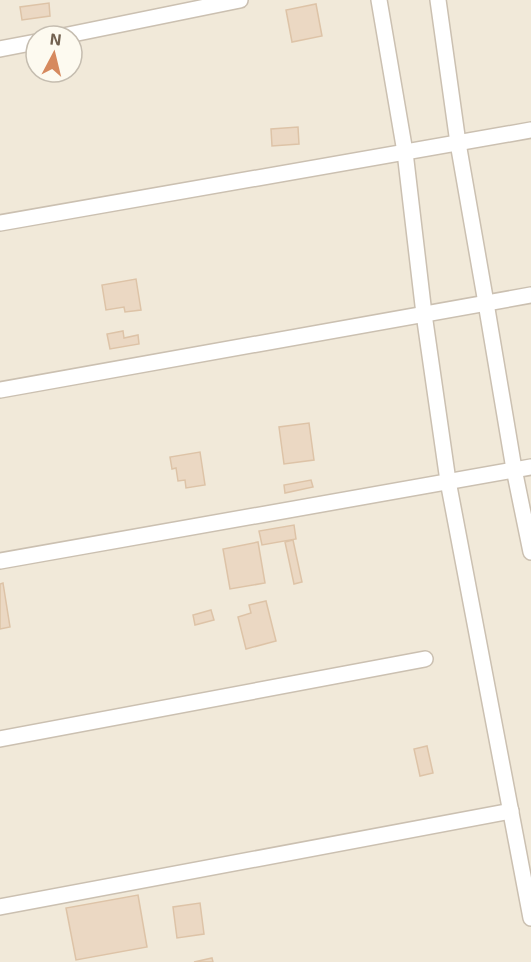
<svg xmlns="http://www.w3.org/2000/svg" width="531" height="962" viewBox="0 0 531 962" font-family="'Exo 2',sans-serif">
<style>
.residential{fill:#f1e9d9;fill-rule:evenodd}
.building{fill:#ebd8c3;stroke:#ddc3a7;stroke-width:1.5}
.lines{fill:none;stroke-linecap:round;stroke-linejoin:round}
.minor-casing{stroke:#cbc0b1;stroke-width:18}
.minor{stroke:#fff;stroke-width:15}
</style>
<rect width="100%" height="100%" fill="#faf6ea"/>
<path class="residential" d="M0,0H531V962H0ZM36,36H72V72H36Z"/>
<g class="building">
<path d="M49,3L50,16L22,20L20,7Z"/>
<path d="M316,4L322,36L292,42L286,10Z"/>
<path d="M298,127L299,144L272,146L271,129Z"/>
<path d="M136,279L141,310L125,312L124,307L106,310L102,285Z"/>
<path d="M123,331L124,338L138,335L139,344L110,349L107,334Z"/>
<path d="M309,423L314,460L284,464L279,427Z"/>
<path d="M200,452L205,485L186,488L185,480L178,481L176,468L172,469L170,457Z"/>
<path d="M311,480L313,487L285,493L284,485Z"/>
<path d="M294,525L296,539L262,545L259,531Z"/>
<path d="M293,540L302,582L294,584L285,542Z"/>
<path d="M258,542L265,583L230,589L223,549Z"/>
<path d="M3,583L10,627L0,629V584Z"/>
<path d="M266,601L276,641L246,649L238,617L251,613L249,605Z"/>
<path d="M211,610L214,620L195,625L193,615Z"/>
<path d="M427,746L433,773L420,776L414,749Z"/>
<path d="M138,895L147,947L76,960L66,908Z"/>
<path d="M200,903L204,934L177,938L173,907Z"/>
<path d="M212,958L213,962H194Z"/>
</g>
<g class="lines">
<defs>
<g id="minor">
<path d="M379,0L405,152L424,314L448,481L531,918"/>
<path d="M438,0L458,143L486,303L514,469L531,552"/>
<path d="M63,36L240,0"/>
<path d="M0,49L36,42"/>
<path d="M0,223L531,130"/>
<path d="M0,390L531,295"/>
<path d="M0,561L531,467"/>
<path d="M0,739L425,659"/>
<path d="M0,907L511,811"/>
</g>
</defs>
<use href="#minor" class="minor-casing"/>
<use href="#minor" class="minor"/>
</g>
<g transform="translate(54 54) rotate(7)"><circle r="28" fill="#fdfaf0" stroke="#c5bdb0" stroke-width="1.5"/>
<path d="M0-4.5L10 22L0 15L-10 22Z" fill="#d6895e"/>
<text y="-9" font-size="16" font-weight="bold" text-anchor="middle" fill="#726150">N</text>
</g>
</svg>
